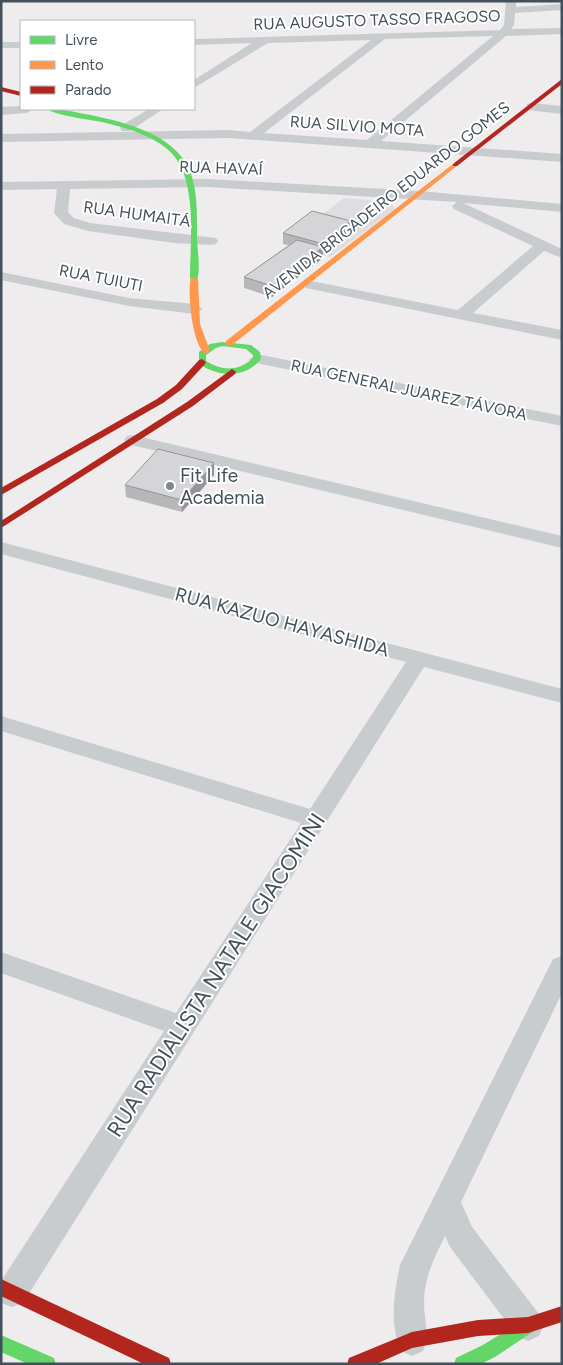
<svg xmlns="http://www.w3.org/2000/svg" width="563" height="1365" viewBox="0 0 563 1365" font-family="Figtree,sans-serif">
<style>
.education{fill:#dfdddf}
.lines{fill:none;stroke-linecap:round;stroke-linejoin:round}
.street{fill:#c9ccce;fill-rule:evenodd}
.fast{fill:#63d668;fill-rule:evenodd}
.slow{fill:#ff974d;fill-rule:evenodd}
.jam{fill:#b3261e;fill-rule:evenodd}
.wall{fill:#b7b6b9}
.shaded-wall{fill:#959496}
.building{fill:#d5d4d7;stroke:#959496}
.poi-dot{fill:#7f878e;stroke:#fff;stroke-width:2}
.labels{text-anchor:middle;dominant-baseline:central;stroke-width:4;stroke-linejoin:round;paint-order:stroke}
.far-street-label{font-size:16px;fill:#43505b;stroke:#fff}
.poi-label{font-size:19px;fill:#43505b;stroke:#fff;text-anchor:start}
.street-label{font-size:19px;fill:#43505b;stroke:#fff}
.near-street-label{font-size:22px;fill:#43505b;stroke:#fff}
</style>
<rect width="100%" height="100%" fill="#eeeced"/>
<path class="education" d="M344,198L380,201L392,204L395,209L330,257L283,244Z"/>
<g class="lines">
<g class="street">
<path d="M506,1H516V7L562,4V10L515,13L514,25L511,29L562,28V34L506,36L381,141L562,154V162L228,138L1,142V134L228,130L250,132L371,40L268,43L194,88V80L252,43L194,45V39L500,30L504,25ZM493,36L367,140L264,133L385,39Z"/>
<rect x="1" y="42" width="20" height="6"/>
<path d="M531,103L562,106V114L527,110V104Z"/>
<path d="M21,106V109H33L27,113L1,115V107Z"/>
<path d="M149,109H163L130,131H122L120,128L122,125Z"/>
<path d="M208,179L420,191L562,204V212L463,203L562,249V258L544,251L473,313L562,330V340L306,288L299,284L306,280L458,310L533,246L454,209L452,206L457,202L208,187L70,189L68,212L74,218L90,223L216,238L218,241L216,244L211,245L174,243L88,231L64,224L54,213L57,189L1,190V182Z"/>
<path d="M1,272L129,298L195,304L203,309L195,314L129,306L1,280Z"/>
<path d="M257,354L562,416V426L251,362L249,359Z"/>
<path d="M133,435L562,536V548L127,444L124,440L127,436Z"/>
<path d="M1,542L562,689V703L424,667L23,1303L12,1307L1,1303V1281L164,1031L1,973V952L176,1013L301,823L1,731V716L310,809L406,662L1,554Z"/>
<path d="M562,956V993L461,1202L472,1227L539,1314L544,1325L539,1336L528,1341L517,1336L450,1247L445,1236C435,1256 424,1278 424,1302C424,1320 430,1334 423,1351L412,1356L401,1351C389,1323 394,1294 400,1265L553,959Z"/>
</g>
<g class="fast">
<path d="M47,109C60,108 72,112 85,114C120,121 166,131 186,163C198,183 197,212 197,235C197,249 201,268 197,281L190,279C190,246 196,196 180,165C168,141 134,130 110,124C93,119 59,117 47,109Z"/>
<path d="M222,342L251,345L260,352L261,359C245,379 219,377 199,364V352L210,344ZM222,346L246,349L253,355V358C238,372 222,371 206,361V355L216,348Z"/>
<path d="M528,1317L534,1319L536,1325L534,1331L495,1357L481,1364H454L456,1358L483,1345Z"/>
<path d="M1,1335L54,1358L56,1364H28L1,1352Z"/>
</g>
<g class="slow">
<path d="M453,164L458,165L232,345H226V341Z"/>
<path d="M191,277L198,279L200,324L210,351L206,354C192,347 187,291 191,277Z"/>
</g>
<g class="jam">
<path d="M562,79V84L457,166H453V164Z"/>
<path d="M1,87L21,92V96L1,91Z"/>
<path d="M202,359L206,362L205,364L182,389L163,403L1,495V488L157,399L176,385L199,360Z"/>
<path d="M232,369L236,372L235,374L193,406L1,528V521L187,402Z"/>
<path d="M1,1279L169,1358L171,1364H144L1,1296Z"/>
<path d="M562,1306V1322L528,1333L478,1336L412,1348L376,1364H347L349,1358L412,1332L478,1320L528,1317Z"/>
</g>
</g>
<g class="wall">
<path d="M350,232L323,252V258L272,297L244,288V277L289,245L283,244V233Z"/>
<path d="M214,475L182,512L126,497L125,485Z"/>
</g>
<g class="shaded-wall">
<path d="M351,221L350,232L323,252V258L272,297V286L320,250V243Z"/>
<path d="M214,463V475L182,512V500Z"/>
</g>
<g class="building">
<path d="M312,211L351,221L320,243L283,233Z"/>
<path d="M297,240L323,247L272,286L244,277Z"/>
<path d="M158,449L214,463L182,500L125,485Z"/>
</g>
<circle class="poi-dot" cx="170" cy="486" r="5"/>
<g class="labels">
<g class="far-street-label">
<text transform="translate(377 20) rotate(-2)">RUA AUGUSTO TASSO FRAGOSO</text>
<text transform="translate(357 126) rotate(4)">RUA SILVIO MOTA</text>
<text transform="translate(221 168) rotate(2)">RUA HAVAÍ</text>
<text transform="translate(386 200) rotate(-38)">AVENIDA BRIGADEIRO EDUARDO GOMES</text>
<text transform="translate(137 214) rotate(8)">RUA HUMAITÁ</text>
<text transform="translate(101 278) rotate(11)">RUA TUIUTI</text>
<text transform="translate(409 390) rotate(12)">RUA GENERAL JUAREZ TÁVORA</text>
</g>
<g class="poi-label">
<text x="180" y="475">Fit Life<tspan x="180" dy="22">Academia</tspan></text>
</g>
<g class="street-label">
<text transform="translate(282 622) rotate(15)">RUA KAZUO HAYASHIDA</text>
</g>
<g class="near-street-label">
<text transform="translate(216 975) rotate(-57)">RUA RADIALISTA NATALE GIACOMINI</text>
</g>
</g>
<rect width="563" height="1365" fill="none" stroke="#43505b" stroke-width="5"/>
<rect x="20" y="20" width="175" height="90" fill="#ffffff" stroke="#b4b9bd"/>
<rect x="30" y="36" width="25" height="8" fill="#63d668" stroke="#b4b9bd"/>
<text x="65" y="45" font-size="15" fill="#43505b">Livre</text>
<rect x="30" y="61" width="25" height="8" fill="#ff974d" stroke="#b4b9bd"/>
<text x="65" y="70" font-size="15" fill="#43505b">Lento</text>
<rect x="30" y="86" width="25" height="8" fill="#b3261e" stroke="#b4b9bd"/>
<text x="65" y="95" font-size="15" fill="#43505b">Parado</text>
</svg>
